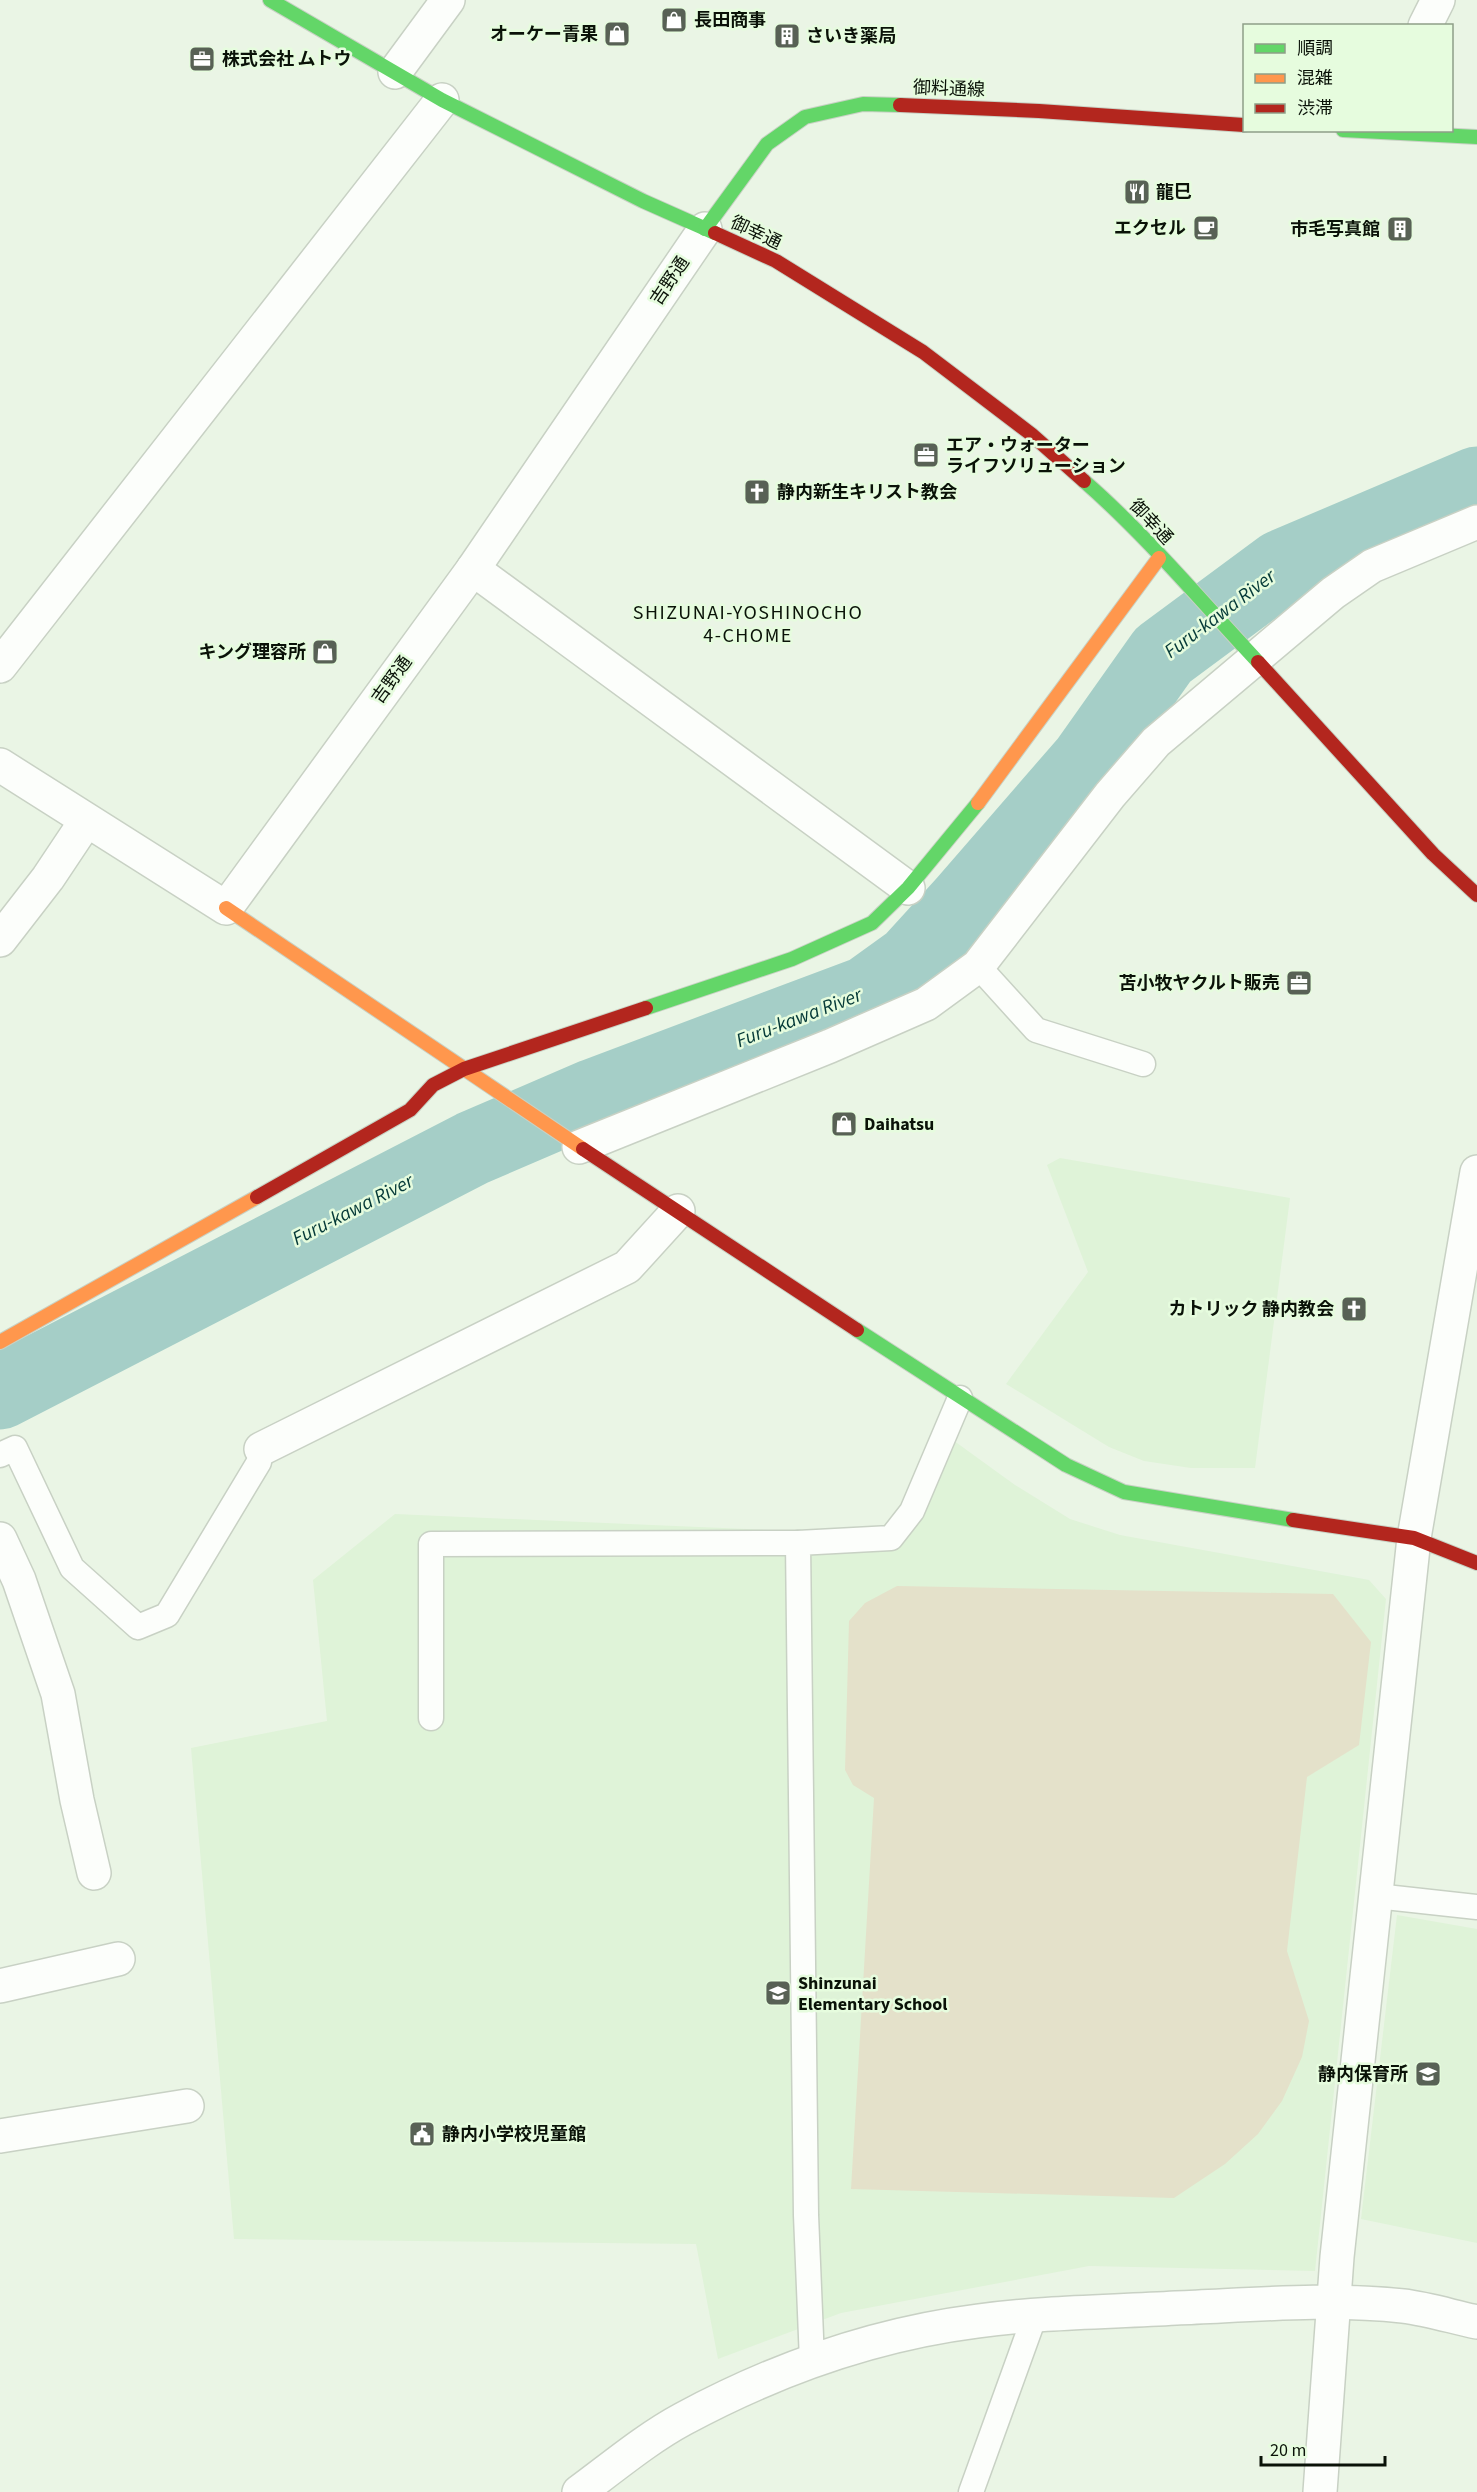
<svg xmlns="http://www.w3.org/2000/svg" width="1477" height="2492" viewBox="0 0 1477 2492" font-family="'Source Sans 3','Noto Sans JP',sans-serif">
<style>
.built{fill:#dff3d8}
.green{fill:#e4e1ca}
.water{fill:#a5cec7}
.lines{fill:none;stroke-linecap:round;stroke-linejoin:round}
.river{stroke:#a5cec7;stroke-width:75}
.lane-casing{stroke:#c8d1c4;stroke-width:27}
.street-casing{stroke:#c8d1c4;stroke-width:36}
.fast-casing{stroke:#c8d1c4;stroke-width:16}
.slow-casing{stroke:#c8d1c4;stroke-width:16}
.jam-casing{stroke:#c8d1c4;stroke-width:16}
.lane{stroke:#fcfefb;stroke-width:24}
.street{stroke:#fcfefb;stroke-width:33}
.fast{stroke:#63d668;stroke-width:14}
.slow{stroke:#ff974d;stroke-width:14}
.jam{stroke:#b3261e;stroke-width:14}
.labels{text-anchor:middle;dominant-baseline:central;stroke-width:5;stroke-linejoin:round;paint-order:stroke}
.poi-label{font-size:18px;font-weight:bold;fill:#0a1208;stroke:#e6fcde;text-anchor:start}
.street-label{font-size:18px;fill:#0a1208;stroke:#e6fcde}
.neighbourhood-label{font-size:20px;letter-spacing:1.5px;fill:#0a1208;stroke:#e6fcde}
.water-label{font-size:20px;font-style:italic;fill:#043937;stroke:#e6fcde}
</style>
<rect width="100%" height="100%" fill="#eaf5e5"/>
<g class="built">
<path d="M1060,1158L1290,1198L1255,1468H1191L1144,1461L1109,1447L1006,1384L1088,1272L1047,1165Z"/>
<path d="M939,1430L1015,1485L1070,1519L1120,1535L1369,1580L1386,1599L1315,2271L1089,2266L841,2313L718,2359L696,2244L234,2239L191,1748L327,1721L313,1580L395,1514L838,1533L895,1523Z"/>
<path d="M1397,1915L1477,1929V2243L1361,2219Z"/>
</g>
<path class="green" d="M897,1586L1333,1594L1371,1642L1359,1745L1307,1777L1287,1951L1309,2021L1302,2057L1282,2101L1258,2134L1225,2164L1174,2198L851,2189L874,1798L853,1785L845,1770L849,1621L865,1603Z"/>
<path class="water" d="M15,1367L31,1399L0,1416V1373Z"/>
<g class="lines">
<path class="river" d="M0,1392L473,1148L594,1096L868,993L911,962L963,905L1088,761L1163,655L1282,567L1477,484"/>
<defs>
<g id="lane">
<path d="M978,966L1036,1030L1143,1064"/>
<path d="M0,1455L15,1448L72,1568L138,1627L167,1615L259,1462L261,1449"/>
<path d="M431,1718V1544L798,1543"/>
<path d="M1376,1896L1477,1907"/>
<path d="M812,2361L806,2215L798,1543L891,1538L912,1511L960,1398"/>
<path d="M971,2492L1035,2315"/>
</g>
<g id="street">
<path d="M1425,26L1438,0"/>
<path d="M395,72L448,0"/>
<path d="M473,569L908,888"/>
<path d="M0,666L442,100"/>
<path d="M0,765L226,908L473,569L705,229"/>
<path d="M0,940L48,878L86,821"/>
<path d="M579,1147L830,1046L926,1004L978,966L1110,795L1156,742L1333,593L1372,566L1477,522"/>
<path d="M261,1449L627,1267L678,1211"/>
<path d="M0,1539L19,1580L58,1694L77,1800L94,1873"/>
<path d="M0,1986L118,1959"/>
<path d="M0,2136L187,2106"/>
<path d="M579,2492C613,2467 646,2439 683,2419C774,2370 875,2334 978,2321C1044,2312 1110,2312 1176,2308C1252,2305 1328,2298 1403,2306C1428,2309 1453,2317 1477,2322"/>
<path d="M1320,2492L1337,2257L1414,1538L1477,1172"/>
</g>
<g id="fast">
<path d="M270,0L442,100L643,201L715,233"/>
<path d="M1343,130L1477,137"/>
<path d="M705,229L767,144L805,117L863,104L900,105"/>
<path d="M1084,481C1147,536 1201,601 1258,662"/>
<path d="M646,1008L792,959L872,923L908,888L978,803"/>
<path d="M857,1330L1066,1465L1124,1492L1293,1520"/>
</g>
<g id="slow">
<path d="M978,803L1159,558"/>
<path d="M226,908L583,1149"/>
<path d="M0,1342L257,1197"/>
</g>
<g id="jam">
<path d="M900,105L1039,111L1244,125"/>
<path d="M715,233L776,261L923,352L1031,434L1084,481"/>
<path d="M1258,662L1433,854L1477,895"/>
<path d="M583,1149L857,1330"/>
<path d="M257,1197L410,1110L433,1085L464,1069L646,1008"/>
<path d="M1293,1520L1414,1538L1477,1563"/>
</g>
</defs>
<use href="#lane" class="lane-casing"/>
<use href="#street" class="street-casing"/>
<use href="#fast" class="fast-casing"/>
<use href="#slow" class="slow-casing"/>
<use href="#jam" class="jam-casing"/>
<use href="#lane" class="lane"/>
<use href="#street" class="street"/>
<use href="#fast" class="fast"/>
<use href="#slow" class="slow"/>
<use href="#jam" class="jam"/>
</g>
<defs>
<symbol id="shop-square" viewBox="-11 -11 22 22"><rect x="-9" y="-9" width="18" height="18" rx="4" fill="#586155" stroke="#e6fcde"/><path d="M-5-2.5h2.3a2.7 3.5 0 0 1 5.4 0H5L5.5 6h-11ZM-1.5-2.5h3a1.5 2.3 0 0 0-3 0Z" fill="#fff"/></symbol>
<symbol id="building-square" viewBox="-11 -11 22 22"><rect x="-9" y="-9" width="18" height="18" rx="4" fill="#586155" stroke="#e6fcde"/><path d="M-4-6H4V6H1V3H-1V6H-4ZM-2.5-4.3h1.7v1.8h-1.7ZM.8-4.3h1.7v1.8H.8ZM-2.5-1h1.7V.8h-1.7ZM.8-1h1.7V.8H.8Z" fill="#fff"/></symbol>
<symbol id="office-square" viewBox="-11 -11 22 22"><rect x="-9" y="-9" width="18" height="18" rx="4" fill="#586155" stroke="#e6fcde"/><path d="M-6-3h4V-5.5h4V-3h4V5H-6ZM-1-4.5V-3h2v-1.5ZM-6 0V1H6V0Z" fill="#fff"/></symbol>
<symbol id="restaurant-square" viewBox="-11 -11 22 22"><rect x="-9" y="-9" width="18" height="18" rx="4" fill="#586155" stroke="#e6fcde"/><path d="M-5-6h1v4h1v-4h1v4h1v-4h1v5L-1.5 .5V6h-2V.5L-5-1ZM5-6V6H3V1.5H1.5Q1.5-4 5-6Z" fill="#fff"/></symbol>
<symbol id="cafe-square" viewBox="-11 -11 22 22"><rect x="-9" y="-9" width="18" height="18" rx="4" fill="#586155" stroke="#e6fcde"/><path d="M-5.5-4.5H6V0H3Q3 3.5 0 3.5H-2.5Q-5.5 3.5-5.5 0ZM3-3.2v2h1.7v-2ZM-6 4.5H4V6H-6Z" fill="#fff"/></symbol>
<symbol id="church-square" viewBox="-11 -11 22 22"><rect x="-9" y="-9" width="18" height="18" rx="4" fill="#586155" stroke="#e6fcde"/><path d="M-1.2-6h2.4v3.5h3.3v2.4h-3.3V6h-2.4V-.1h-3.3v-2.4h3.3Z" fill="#fff"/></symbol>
<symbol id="school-square" viewBox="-11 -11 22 22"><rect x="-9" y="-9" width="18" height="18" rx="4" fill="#586155" stroke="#e6fcde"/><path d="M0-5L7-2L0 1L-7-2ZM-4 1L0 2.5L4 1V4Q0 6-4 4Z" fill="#fff"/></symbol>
<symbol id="civic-square" viewBox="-11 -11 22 22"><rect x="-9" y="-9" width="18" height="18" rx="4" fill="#586155" stroke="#e6fcde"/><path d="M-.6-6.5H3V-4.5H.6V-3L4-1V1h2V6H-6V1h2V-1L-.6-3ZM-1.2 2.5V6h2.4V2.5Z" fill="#fff"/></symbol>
</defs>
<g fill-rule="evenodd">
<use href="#shop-square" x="659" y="5" width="30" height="30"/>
<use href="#shop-square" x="602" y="19" width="30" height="30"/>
<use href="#building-square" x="772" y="21" width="30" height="30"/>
<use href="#office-square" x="187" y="44" width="30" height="30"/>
<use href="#restaurant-square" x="1122" y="177" width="30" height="30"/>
<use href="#cafe-square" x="1191" y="213" width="30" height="30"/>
<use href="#building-square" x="1385" y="214" width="30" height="30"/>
<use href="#office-square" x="911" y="440" width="30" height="30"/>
<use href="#church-square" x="742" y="477" width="30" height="30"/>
<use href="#shop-square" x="310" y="637" width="30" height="30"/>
<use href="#office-square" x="1284" y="968" width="30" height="30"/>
<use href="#shop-square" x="829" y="1109" width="30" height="30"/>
<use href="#church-square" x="1339" y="1294" width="30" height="30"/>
<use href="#school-square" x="763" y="1978" width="30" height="30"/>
<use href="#school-square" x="1413" y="2059" width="30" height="30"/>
<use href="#civic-square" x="407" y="2119" width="30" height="30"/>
</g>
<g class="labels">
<g class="poi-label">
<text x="694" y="20">長田商事</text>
<text x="598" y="34" text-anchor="end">オーケー青果</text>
<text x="806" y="36">さいき薬局</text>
<text x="222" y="59">株式会社 ムトウ</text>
<text x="1156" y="192">龍巳</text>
<text x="1186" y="228" text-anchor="end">エクセル</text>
<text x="1380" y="229" text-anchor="end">市毛写真館</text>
<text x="946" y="445">エア・ウォーター<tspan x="946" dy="21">ライフソリューション</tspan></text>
<text x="777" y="492">静内新生キリスト教会</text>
<text x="306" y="652" text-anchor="end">キング理容所</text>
<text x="1280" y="983" text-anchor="end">苫小牧ヤクルト販売</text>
<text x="864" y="1124">Daihatsu</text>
<text x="1334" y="1309" text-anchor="end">カトリック 静内教会</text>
<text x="798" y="1983">Shinzunai<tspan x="798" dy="21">Elementary School</tspan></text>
<text x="1408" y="2074" text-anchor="end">静内保育所</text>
<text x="442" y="2134">静内小学校児童館</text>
</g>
<g class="street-label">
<text transform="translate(949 89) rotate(2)">御料通線</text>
<text transform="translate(756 233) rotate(25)">御幸通</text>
<text transform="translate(670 281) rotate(-56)">吉野通</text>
<text transform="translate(1151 522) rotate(47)">御幸通</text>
<text transform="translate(392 680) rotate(-54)">吉野通</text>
</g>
<g class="neighbourhood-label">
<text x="748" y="613">SHIZUNAI-YOSHINOCHO<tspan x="748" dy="23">4-CHOME</tspan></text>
</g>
<g class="water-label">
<text transform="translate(1220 614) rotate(-37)">Furu-kawa River</text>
<text transform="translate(799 1018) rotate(-21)">Furu-kawa River</text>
<text transform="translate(353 1210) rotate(-27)">Furu-kawa River</text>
</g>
</g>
<rect x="1243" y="24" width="210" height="108" fill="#e6fcde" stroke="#8e9e88" stroke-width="1.5"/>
<rect x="1255" y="44" width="30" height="9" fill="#63d668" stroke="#8e9e88" stroke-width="1.5"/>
<text x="1297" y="54" font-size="18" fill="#0a1208">順調</text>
<rect x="1255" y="74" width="30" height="9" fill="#ff974d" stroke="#8e9e88" stroke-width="1.5"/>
<text x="1297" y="84" font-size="18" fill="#0a1208">混雑</text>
<rect x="1255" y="104" width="30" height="9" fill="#b3261e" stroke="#8e9e88" stroke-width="1.5"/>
<text x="1297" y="114" font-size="18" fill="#0a1208">渋滞</text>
<path d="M1261 2456v9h124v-9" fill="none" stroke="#0a1208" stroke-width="3"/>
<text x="1270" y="2456" font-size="18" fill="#0a1208" stroke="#e6fcde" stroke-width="4.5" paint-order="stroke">20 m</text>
</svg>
